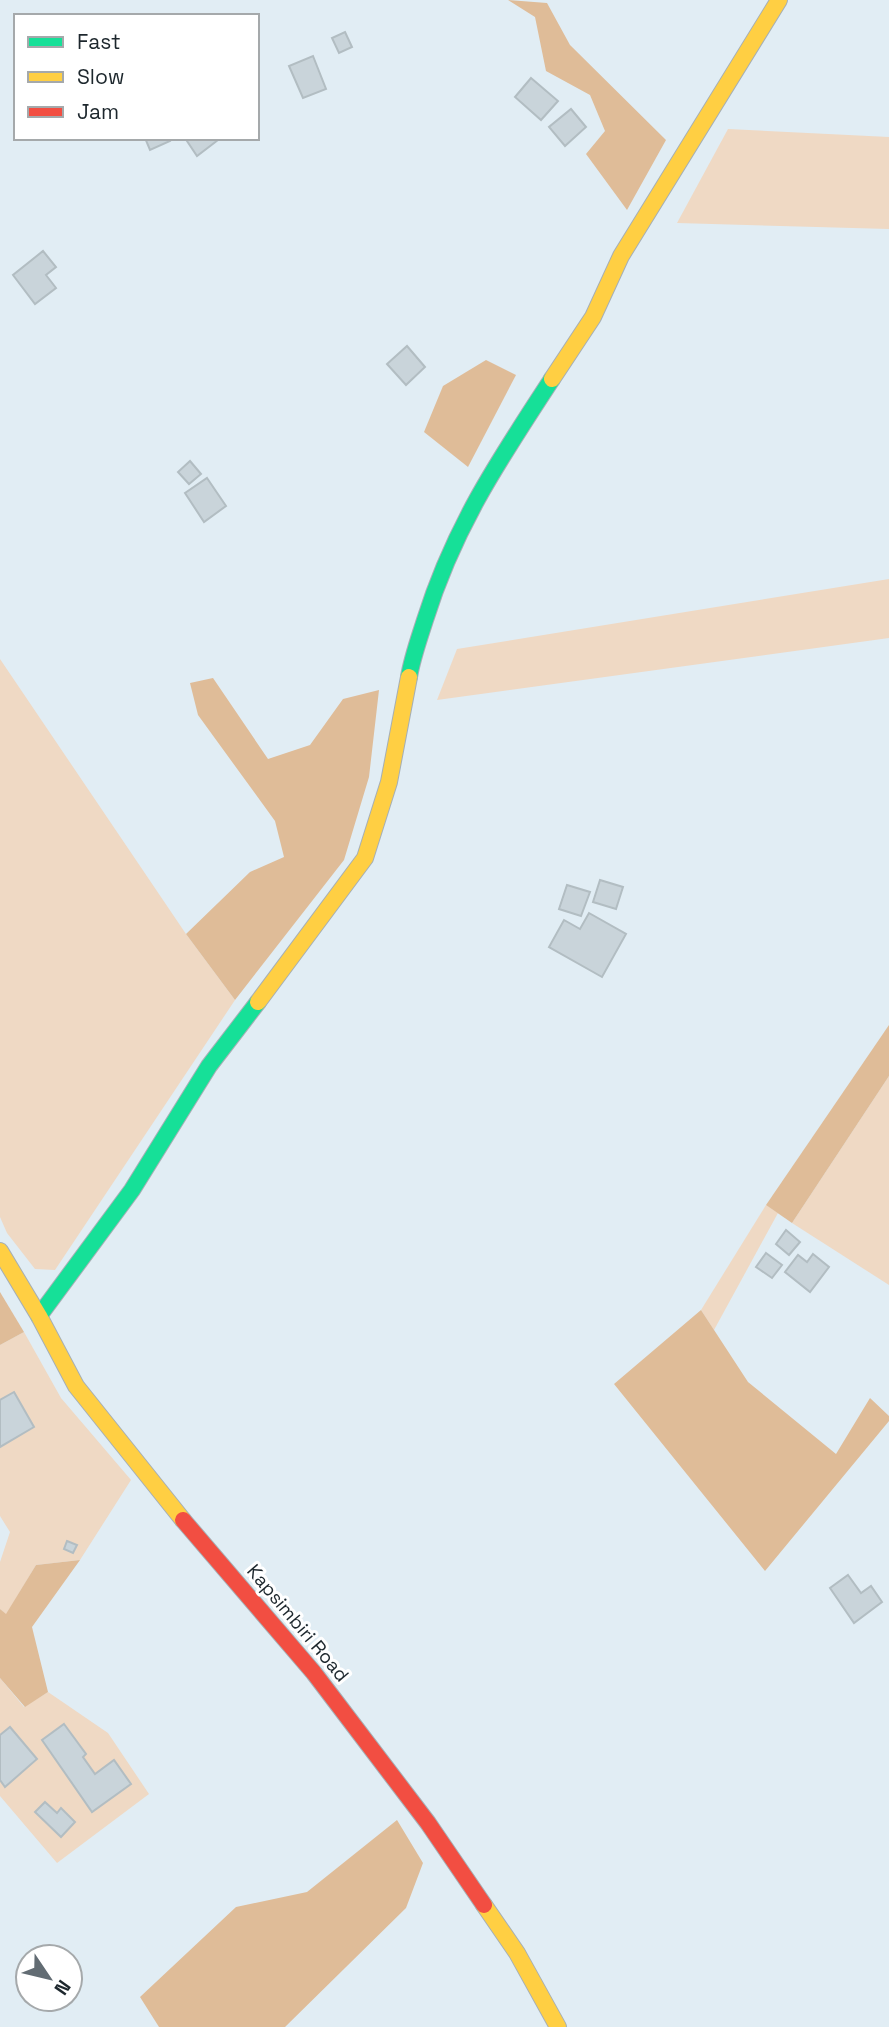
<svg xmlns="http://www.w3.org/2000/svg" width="889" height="2027" viewBox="0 0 889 2027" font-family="'Space Grotesk',sans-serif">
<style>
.green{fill:#efd9c4}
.forest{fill:#dfbc98}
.building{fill:#c9d4da;stroke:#b2bdc2;stroke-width:2}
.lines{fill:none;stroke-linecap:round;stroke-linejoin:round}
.fast-casing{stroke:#a6afb5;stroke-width:18}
.slow-casing{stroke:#a6afb5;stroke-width:18}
.jam-casing{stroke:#a6afb5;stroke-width:18}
.fast{stroke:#16e098;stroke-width:16}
.slow{stroke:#ffcf43;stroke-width:16}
.jam{stroke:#f24e42;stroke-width:16}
.labels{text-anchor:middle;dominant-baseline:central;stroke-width:6;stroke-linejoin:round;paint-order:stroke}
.street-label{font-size:19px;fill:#1d272d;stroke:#fff}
</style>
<rect width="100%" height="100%" fill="#e1edf4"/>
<g class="green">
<path d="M728,129L889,137V229L677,223Z"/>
<path d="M889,579V638L437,700L457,649Z"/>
<path d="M0,659L186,934L235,1000L55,1270L35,1269L7,1233L0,1217Z"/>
<path d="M889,1076V1285L792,1223Z"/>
<path d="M766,1205L778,1213L714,1330L701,1310Z"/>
<path d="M24,1332L61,1398L131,1480L80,1560L36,1565L6,1615L0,1609V1562L10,1532L0,1516V1345Z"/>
<path d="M0,1678L24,1707L48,1692L108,1733L149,1794L57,1863L0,1796Z"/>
</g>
<g class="forest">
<path d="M508,0L547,3L570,45L666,140L627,210L586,154L605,131L590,95L546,71L535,17Z"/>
<path d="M486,360L516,375L468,467L424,432L443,386Z"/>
<path d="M213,678L268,759L310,745L343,699L379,690L369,777L344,860L235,1000L186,934L250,872L284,857L275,821L198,715L190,683Z"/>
<path d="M889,1025V1076L792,1223L766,1205Z"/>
<path d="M0,1292L24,1332L0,1345Z"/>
<path d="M701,1310L748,1382L836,1454L870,1398L889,1416V1421L765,1571L614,1384Z"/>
<path d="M80,1560L32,1627L48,1692L25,1707L0,1678V1609L6,1614L36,1565Z"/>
<path d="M397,1820L423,1863L406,1908L285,2027H159L140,1997L236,1907L307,1892Z"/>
</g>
<g class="building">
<path d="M345,32L352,47L339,53L332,38Z"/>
<path d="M313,56L326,89L303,98L289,66Z"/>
<path d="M531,78L558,101L541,120L515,97Z"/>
<path d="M571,109L586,127L565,146L549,127Z"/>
<path d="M145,138H169L170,141L150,150Z"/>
<path d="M185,138H217L218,140L197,156Z"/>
<path d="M43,251L56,267L46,275L56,288L35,304L13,275Z"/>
<path d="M407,346L425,367L406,385L387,364Z"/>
<path d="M190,461L201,474L189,484L178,472Z"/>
<path d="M207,478L226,506L204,522L185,493Z"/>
<path d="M600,880L623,887L616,909L593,902Z"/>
<path d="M567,885L590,892L581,916L559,909Z"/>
<path d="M589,913L626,934L602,977L549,947L564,920L580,929Z"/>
<path d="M786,1230L800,1242L789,1255L776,1244Z"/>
<path d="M766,1253L782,1265L772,1278L756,1267Z"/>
<path d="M813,1254L829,1267L810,1292L785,1272L798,1255L807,1262Z"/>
<path d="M14,1392L34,1427L0,1447V1400Z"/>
<path d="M67,1541L77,1545L73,1553L64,1549Z"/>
<path d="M848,1575L861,1593L871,1586L882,1602L854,1623L830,1588Z"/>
<path d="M64,1724L86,1754L83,1757L95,1774L114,1760L131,1784L92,1812L42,1740Z"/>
<path d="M10,1727L37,1759L5,1787L0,1780V1735Z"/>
<path d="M45,1802L57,1813L61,1808L75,1822L61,1837L35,1812Z"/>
</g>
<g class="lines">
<defs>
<g id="fast">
<path d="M409,677C412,658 419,639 425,620C454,527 499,460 552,379"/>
<path d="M39,1316L132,1190L209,1066L258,1002"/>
</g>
<g id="slow">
<path d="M552,379L593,317L621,256L779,0"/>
<path d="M258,1002L365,858L389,782L409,677"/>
<path d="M0,1251L39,1316L76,1386L183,1520"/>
<path d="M484,1905L517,1953L558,2027"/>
</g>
<path id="jam" d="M183,1520L314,1673L428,1823L484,1905"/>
</defs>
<use href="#fast" class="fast-casing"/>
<use href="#slow" class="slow-casing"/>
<use href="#jam" class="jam-casing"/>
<use href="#fast" class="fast"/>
<use href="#slow" class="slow"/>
<use href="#jam" class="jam"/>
</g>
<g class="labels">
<g class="street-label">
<text transform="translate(298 1623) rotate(50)">Kapsimbiri Road</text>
</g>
</g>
<rect x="14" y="14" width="245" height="126" fill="#ffffff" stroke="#a5a9ab" stroke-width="2"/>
<rect x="28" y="37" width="35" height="10" fill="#16e098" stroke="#a5a9ab" stroke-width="2"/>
<text x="77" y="49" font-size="21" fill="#1d272d">Fast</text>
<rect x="28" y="72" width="35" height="10" fill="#ffcf43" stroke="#a5a9ab" stroke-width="2"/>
<text x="77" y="84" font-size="21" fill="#1d272d">Slow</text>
<rect x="28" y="107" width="35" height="10" fill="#f24e42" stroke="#a5a9ab" stroke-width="2"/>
<text x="77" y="119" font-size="21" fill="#1d272d">Jam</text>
<g transform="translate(49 1978) rotate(125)"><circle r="33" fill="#ffffff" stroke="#a5a9ab" stroke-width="2"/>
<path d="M0-5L12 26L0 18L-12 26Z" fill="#626c73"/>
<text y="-10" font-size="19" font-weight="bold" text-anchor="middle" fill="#1d272d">N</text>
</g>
</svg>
